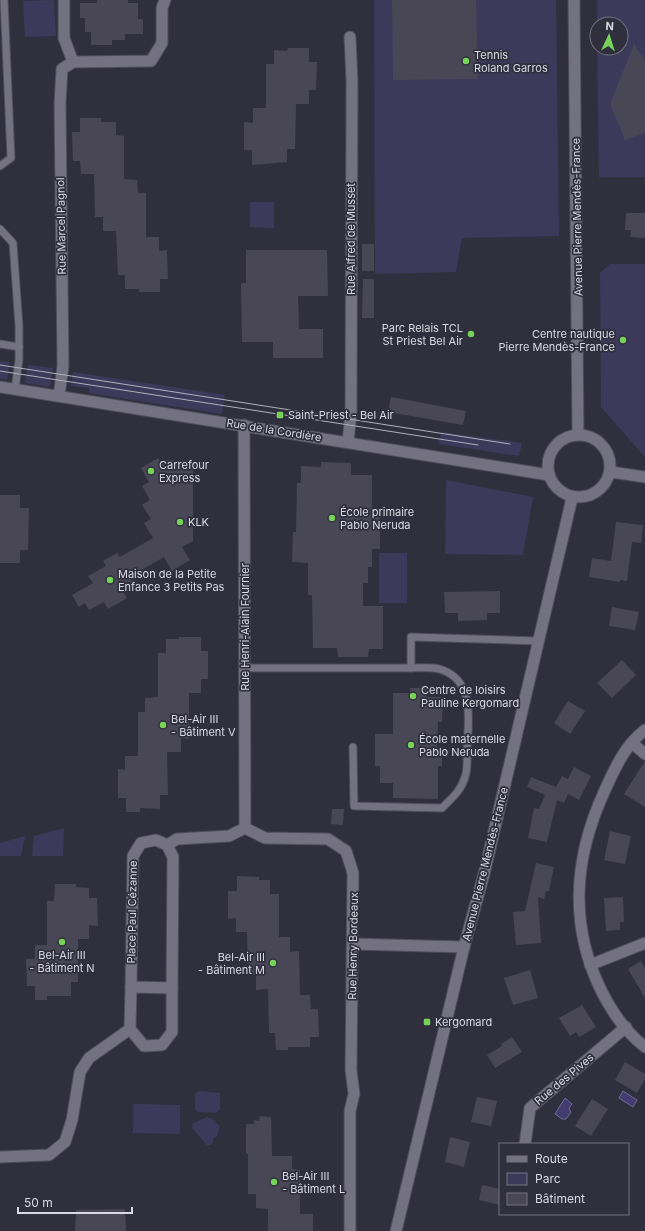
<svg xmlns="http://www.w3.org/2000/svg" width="645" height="1231" viewBox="0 0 645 1231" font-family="Inter,sans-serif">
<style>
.green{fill:#3d395a}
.water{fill:#443b70;stroke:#716a92}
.building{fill:#494756}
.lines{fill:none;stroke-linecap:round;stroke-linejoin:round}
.service-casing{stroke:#4f4d59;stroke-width:9}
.minor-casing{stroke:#4f4d59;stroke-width:13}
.tertiary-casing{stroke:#4f4d59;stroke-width:13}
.service{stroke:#737182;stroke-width:7}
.minor{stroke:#737182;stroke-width:11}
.tertiary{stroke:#737182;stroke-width:11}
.tram{stroke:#b1b0bb;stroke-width:1}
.poi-dot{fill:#76d25a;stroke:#302f3d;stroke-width:1.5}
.labels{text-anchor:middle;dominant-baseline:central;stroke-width:3.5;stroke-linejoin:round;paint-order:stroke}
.poi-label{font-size:11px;fill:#dad9e3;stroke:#302f3d;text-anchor:start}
.street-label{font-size:11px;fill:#dad9e3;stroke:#302f3d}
</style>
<rect width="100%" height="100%" fill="#302f3d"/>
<g class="green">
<path d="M54,0L56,36L25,37L23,1Z"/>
<path d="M374,0H556L559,236L462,238L456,272L375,274Z"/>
<path d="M597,0H645V177H599L597,48H621V24H597V27Z"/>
<path d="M250,202H274V228L250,227Z"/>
<path d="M610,264H645V457L601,407L600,273Z"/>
<path d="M0,361L10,362L7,380L0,379Z"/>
<path d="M28,365L53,368L50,387L25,383Z"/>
<path d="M73,372L225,395L222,414L89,393V388L71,386Z"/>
<path d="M441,432L522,443L519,456L439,444Z"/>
<path d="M446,480L533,497L523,555L445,554Z"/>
<rect x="379" y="553" width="28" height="50"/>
<path d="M64,828L63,856H32L34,836Z"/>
<path d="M25,836L21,856H0V843Z"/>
<path d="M199,1091L220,1093V1109L216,1113L198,1112L195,1109V1094Z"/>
<path d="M133,1104L180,1105V1134L133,1133Z"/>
<path d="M207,1117L215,1120L216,1123L220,1126L217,1136L213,1139V1143L210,1145H207L192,1128L193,1123Z"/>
</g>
<g class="water">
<path d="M623,1091L637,1100L633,1107L619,1098Z"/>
<path d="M565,1098L572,1104L569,1108L571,1112L566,1119H562L555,1114Z"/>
</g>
<g class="building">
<path d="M97,0H128V3H138V19H143V34H125V40H112V45H91V32H85V18H80V3H97Z"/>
<path d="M392,0H476L478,79L393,80Z"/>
<path d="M634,44L645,61V133L625,140L610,104Z"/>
<path d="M288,48H309V62H317L316,90H309V104H296L295,149H287V162L252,165V150H244V122L253,123V108H266V64H274V50L287,51Z"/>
<path d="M80,118H101V122H116V135L124,136V179L137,180L138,193H146V237H159V251L167,250L168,279H160V292H139V289H125V275H118L116,231H103V217H95L94,174H81L80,161H73L72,132H80Z"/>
<path d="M626,213H645V238L630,237L631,230H625Z"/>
<rect x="362" y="244" width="12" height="27"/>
<path d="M246,250H327L328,296H298L299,329H323V358H273V342H242L241,283H246Z"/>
<path d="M363,279H374V318H362Z"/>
<path d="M391,397L466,411L463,425L388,412Z"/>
<path d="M158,458L159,460L193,461V541L182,547L190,560L172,571L164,557L133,575L137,583L123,591L127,598L108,609L104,602L89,610L85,603L79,607L72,595L93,583L88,576L106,566L103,561L117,553L120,557L153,538L144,523L151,519L142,505L150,500L142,486L149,482L141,468Z"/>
<path d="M321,462L351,463V475H372V509H380V549H372V567H368V583H363V606H383V649H369L368,657H338L337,648H313L312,595H308V563L292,562L293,532H296L297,483H301V466L321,467Z"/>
<path d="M0,495H20V508H29L28,550H20V563H0Z"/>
<path d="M616,522L643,525L641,543L632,542L627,581L620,580V582L589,577L592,558L611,561Z"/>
<path d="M500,591V613H487V620L458,621V613H445L444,592Z"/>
<path d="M612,607L639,612L635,630L609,626Z"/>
<path d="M179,637H201V651H208V679H201V693H189V739L181,738V752H167L168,795H160V809L140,808V812H126V798H118V769L125,770V756H138V712H145V698L158,697V653H166V639H179Z"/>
<path d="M622,660L636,675L612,698L597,683Z"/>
<path d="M410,688H427V697H443L442,722H438L437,751H442V766H438V799L393,798V783H380V766H375V734H393V693H410Z"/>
<path d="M568,701L585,711L570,734L554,723Z"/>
<path d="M645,761V807L624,794Z"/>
<path d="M574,767L591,776L579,800L568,794L564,803L557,800L547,842L528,838L534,808L539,809L545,795L527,787L531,777L556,787L562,776L568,779Z"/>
<path d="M332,809H344L343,825L331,824Z"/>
<path d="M610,831L631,836L625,864L604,860Z"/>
<path d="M536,863L554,867L549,891H546L544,899L538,897L541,943L516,945L513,912L525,911Z"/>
<path d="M237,876L259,877V880H270V894H279V937H290V952L299,951L300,995H310L311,1009H318L319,1037H310V1047H288V1050H276L275,1033H269L268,989L256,990V975H248L247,932H236V918L228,919V891H237Z"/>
<path d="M55,884H76V887L89,888V898H97L98,926L89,925V939H78V982H71V996H47V1000H35V986H27L26,959H35V945H47V901H54Z"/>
<path d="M623,897L624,922H620V930L606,931L604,898Z"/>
<path d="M641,961L645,969V998L628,969Z"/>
<path d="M530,970L538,998L513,1005L504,978Z"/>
<path d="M582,1005L596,1027L579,1037L576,1032L570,1036L559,1018Z"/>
<path d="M512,1037L522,1052L495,1068L487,1055L502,1046L501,1044Z"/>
<path d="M625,1062L645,1074V1079L637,1093L615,1080Z"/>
<path d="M477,1097L497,1101L491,1126L471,1122Z"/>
<path d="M592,1099L608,1109L591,1136L575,1126Z"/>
<path d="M260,1116L271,1117L272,1156H292V1169L300,1170V1214H313V1231H268V1209L256,1208V1194H248V1154H246V1124H254V1120L259,1121Z"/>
<path d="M450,1137L470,1142L464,1167L445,1162Z"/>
<path d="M482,1185L500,1189V1205L479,1200Z"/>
<path d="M125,1209L126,1231H75L76,1210Z"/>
</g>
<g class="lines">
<defs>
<g id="service">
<path d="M0,166L11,158L4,0"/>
<path d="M0,229L13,243L19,326V360L15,389"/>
<path d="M0,344L19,347"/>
<path d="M245,668H411V637L538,641"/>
<path d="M353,747L354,806L442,808C452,798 461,791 465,777C468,769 467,758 467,750C468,724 475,686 447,672C436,666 423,668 411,668"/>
</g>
<g id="minor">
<path d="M64,0V38L73,62"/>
<path d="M574,0L578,435"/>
<path d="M59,396L63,366L60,104L62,69L73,62L151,61L162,43V8L165,0"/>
<path d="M244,425L245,828"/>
<path d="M348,442L351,413L352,81L350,37"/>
<path d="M645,730C625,745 615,768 605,790C574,857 568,924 602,992C612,1012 627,1033 645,1047"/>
<path d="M632,743L645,754"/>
<path d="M156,840L167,845L173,857L172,988L131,987L133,856L141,843Z"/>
<path d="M167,845L177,839L229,836L245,828L265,838L328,839L346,851L353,873L351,1070L354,1094L350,1111V1231"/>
<path d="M353,944L464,947"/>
<path d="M590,965L645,943"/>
<path d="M131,987L130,1029L144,1046L162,1045L172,1032V988"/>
<path d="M525,1144L530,1108L626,1027"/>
<path d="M0,1157L49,1155L65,1142L72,1120L80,1072L89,1058L130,1029"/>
<path d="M396,1231L464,947L484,874L572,498"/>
</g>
<g id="tertiary">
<path d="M0,387L549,475"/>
<circle cx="579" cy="466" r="31"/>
<path d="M611,472L645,477"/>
</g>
</defs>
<use href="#service" class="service-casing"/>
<use href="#minor" class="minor-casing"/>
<use href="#tertiary" class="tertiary-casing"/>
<use href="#service" class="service"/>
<use href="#minor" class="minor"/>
<use href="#tertiary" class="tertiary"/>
<g class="tram">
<path d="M0,365L510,444"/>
<path d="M0,371L478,445"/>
</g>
</g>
<g class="poi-dot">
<circle cx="466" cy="61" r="4"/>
<circle cx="471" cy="334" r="4"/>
<circle cx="623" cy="340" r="4"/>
<rect x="276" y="411" width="8" height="8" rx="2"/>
<circle cx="151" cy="471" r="4"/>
<circle cx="332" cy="518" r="4"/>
<circle cx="180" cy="522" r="4"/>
<circle cx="110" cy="580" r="4"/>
<circle cx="413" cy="696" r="4"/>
<circle cx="163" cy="725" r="4"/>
<circle cx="411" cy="745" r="4"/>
<circle cx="62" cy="942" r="4"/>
<circle cx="273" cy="963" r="4"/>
<rect x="423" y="1018" width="8" height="8" rx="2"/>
<circle cx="274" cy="1182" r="4"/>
</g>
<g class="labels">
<g class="poi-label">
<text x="474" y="55">Tennis<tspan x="474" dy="13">Roland Garros</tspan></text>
<text x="463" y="328" text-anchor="end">Parc Relais TCL<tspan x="463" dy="13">St Priest Bel Air</tspan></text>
<text x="615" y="334" text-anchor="end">Centre nautique<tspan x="615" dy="13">Pierre Mendès-France</tspan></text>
<text x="288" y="415">Saint-Priest - Bel Air</text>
<text x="159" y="465">Carrefour<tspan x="159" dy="13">Express</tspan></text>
<text x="340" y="512">École primaire<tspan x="340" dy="13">Pablo Neruda</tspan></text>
<text x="188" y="522">KLK</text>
<text x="118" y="574">Maison de la Petite<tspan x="118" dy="13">Enfance 3 Petits Pas</tspan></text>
<text x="421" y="690">Centre de loisirs<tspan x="421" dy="13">Pauline Kergomard</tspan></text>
<text x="171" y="719">Bel-Air III<tspan x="171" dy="13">- Bâtiment V</tspan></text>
<text x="419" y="739">École maternelle<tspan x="419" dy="13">Pablo Neruda</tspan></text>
<text x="62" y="955" text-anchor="middle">Bel-Air III<tspan x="62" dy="13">- Bâtiment N</tspan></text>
<text x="265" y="957" text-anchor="end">Bel-Air III<tspan x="265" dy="13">- Bâtiment M</tspan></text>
<text x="435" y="1022">Kergomard</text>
<text x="282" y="1176">Bel-Air III<tspan x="282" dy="13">- Bâtiment L</tspan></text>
</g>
<g class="street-label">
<text transform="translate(577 217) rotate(-91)">Avenue Pierre Mendès-France</text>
<text transform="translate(61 226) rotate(-91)">Rue Marcel Pagnol</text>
<text transform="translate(351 239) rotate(-90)">Rue Alfred de Musset</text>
<text transform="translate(274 430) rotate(9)">Rue de la Cordière</text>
<text transform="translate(245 627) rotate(-90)">Rue Henri-Alain Fournier</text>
<text transform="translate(485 864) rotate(-76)">Avenue Pierre Mendès-France</text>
<text transform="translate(132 912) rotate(-89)">Place Paul Cézanne</text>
<text transform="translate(353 946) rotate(-89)">Rue Henry Bordeaux</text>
<text transform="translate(564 1079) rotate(-40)">Rue des Pives</text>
</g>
</g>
<rect x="499" y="1143" width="130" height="72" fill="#302f3d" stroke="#74737f"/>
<rect x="507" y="1156" width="20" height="6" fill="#737182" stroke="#74737f"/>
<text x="535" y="1163" font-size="12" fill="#dad9e3">Route</text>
<rect x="507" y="1173" width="20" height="12" fill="#3d395a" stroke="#74737f"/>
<text x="535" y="1183" font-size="12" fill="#dad9e3">Parc</text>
<rect x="507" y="1193" width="20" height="12" fill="#494756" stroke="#74737f"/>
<text x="535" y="1203" font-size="12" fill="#dad9e3">Bâtiment</text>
<g transform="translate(609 36) rotate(4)"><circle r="19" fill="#302f3d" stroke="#74737f"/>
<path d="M0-3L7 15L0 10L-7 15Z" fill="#76d25a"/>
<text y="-6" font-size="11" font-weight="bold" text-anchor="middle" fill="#dad9e3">N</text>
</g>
<path d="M18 1207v6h114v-6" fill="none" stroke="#dad9e3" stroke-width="2"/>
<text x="24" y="1207" font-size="12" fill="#dad9e3" stroke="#302f3d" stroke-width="3" paint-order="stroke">50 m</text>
</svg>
